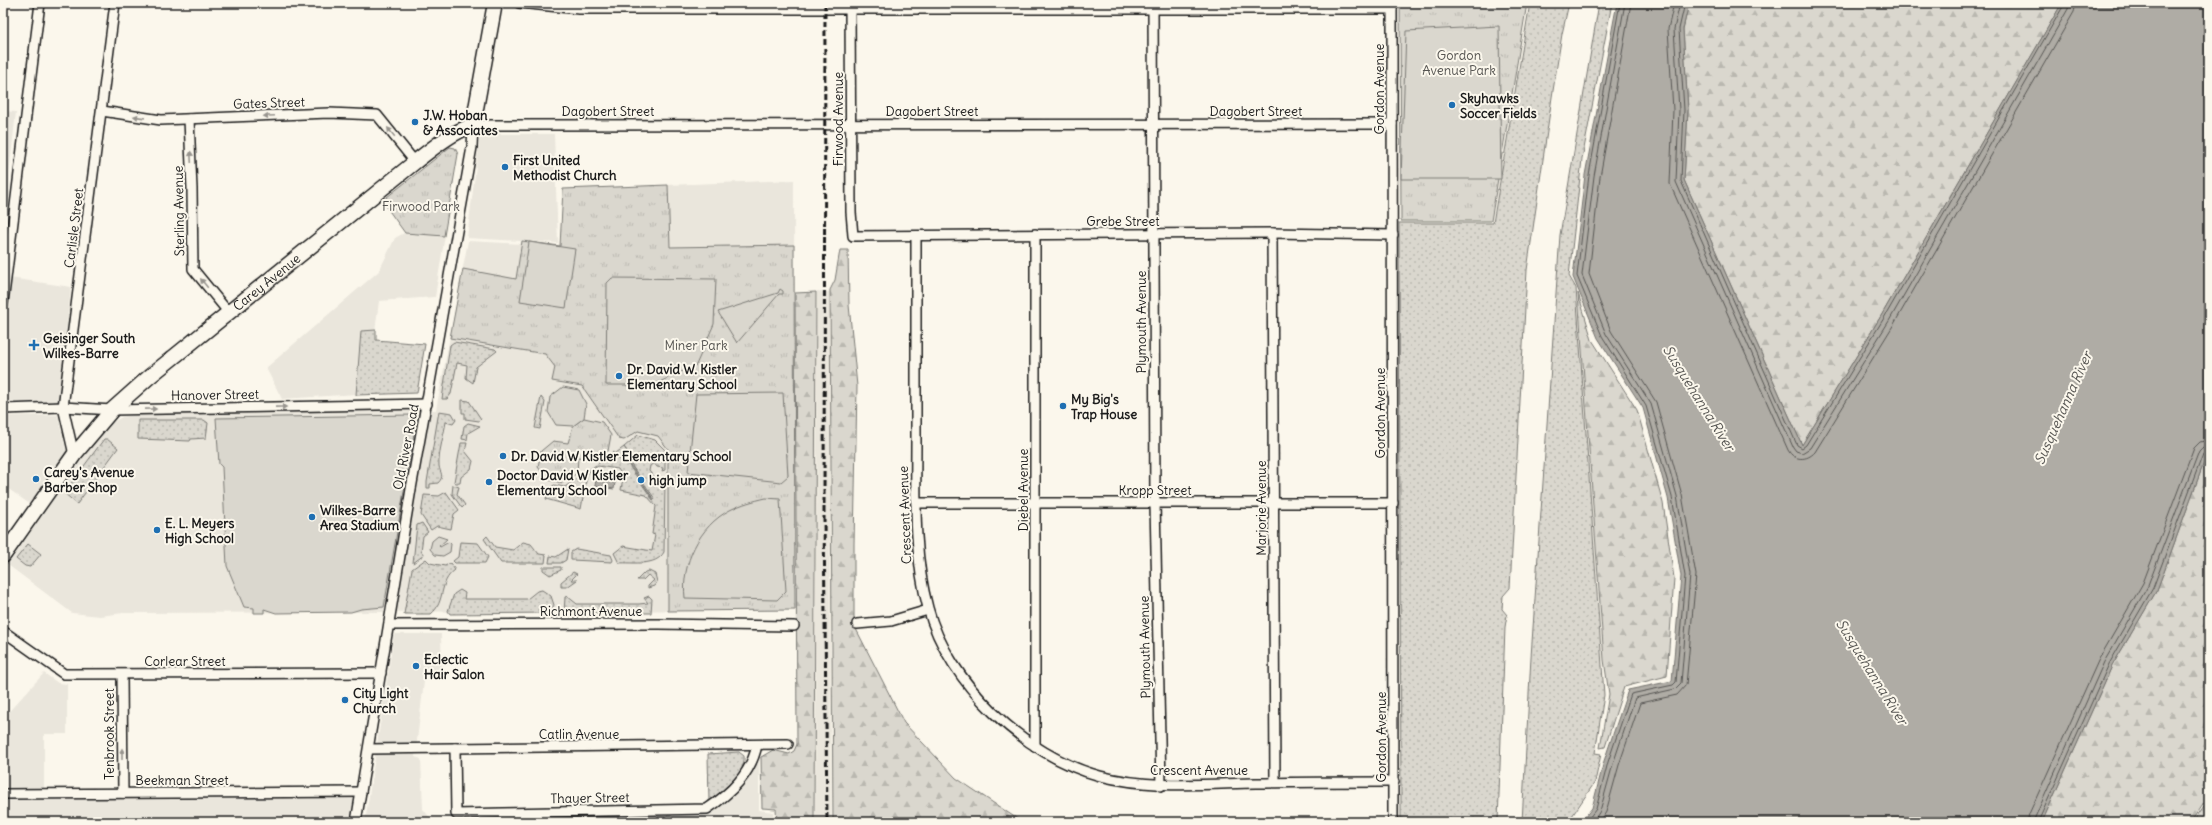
<svg xmlns="http://www.w3.org/2000/svg" width="2212" height="825" viewBox="0 0 2212 825" font-family="Delius,sans-serif">
<style>
.built{fill:#eae6dc}
.grass{fill:url(#grass-dots);stroke:#7b7a75}
.forest{fill:url(#forest-firs);stroke:#7b7a75}
.park{fill:url(#park-tufts);stroke:#7b7a75}
.garden{fill:#dad7ce;stroke:#7b7a75}
.water{fill:#afaca5;stroke:#74726e}
.lines{fill:none;stroke-linecap:round;stroke-linejoin:round}
.shore{stroke:#575653;stroke-width:1}
.street-casing{stroke:#1c1c1c;stroke-width:12}
.primary-casing{stroke:#1c1c1c;stroke-width:17}
.street{stroke:#fbf7ec;stroke-width:9}
.primary{stroke:#fbf7ec;stroke-width:14}
.rail{stroke:#1c1c1c;stroke-width:3;stroke-dasharray:6 3;stroke-linecap:butt}
.oneway{fill:#97948e}
.poi-dot{fill:#1f6fb2;stroke:#fbf7ec;stroke-width:1.5}
.labels{text-anchor:middle;dominant-baseline:central;stroke-width:4;stroke-linejoin:round;paint-order:stroke}
.park-label{font-size:13px;fill:#555451;stroke:#fbf7ec}
.street-label{font-size:13px;fill:#1c1c1c;stroke:#fbf7ec}
.poi-label{font-size:13px;font-weight:bold;fill:#1c1c1c;stroke:#fbf7ec;text-anchor:start}
.water-label{font-size:14px;font-style:italic;fill:#575653;stroke:#fbf7ec}
</style>
<defs>
<pattern id="grass-dots" width="8" height="8" patternUnits="userSpaceOnUse"><rect width="8" height="8" fill="#dad7ce"/><path d="M2 2h.1M6 6h.1" fill="none" stroke="#bab8b0" stroke-width="1.8" stroke-linecap="round"/></pattern>
<pattern id="forest-firs" width="22" height="20" patternUnits="userSpaceOnUse"><rect width="22" height="20" fill="#dad7ce"/><path d="M5 1l3.5 6h-7zM16 11l3.5 6h-7z" fill="#bab8b0"/></pattern>
<pattern id="park-tufts" width="24" height="20" patternUnits="userSpaceOnUse"><rect width="24" height="20" fill="#dad7ce"/><path d="M3 7l-1-3M5 7V3M7 7l1-3M15 17l-1-3M17 17v-4M19 17l1-3" fill="none" stroke="#bab8b0"/></pattern>
</defs>
<rect width="100%" height="100%" fill="#fbf7ec"/>
<filter id="ink" filterUnits="userSpaceOnUse"><feTurbulence type="fractalNoise" baseFrequency=".025" numOctaves="2"/><feDisplacementMap in="SourceGraphic" scale="8" xChannelSelector="R" yChannelSelector="G"/><feConvolveMatrix kernelMatrix="1 2 1 2 8 2 1 2 1" color-interpolation-filters="sRGB"/></filter>
<g filter="url(#ink)">
<g class="built">
<path d="M3,111L16,112L3,227Z"/>
<path d="M480,134H554L558,243L467,238Z"/>
<path d="M794,180L795,610L123,613L100,616L72,613L8,565L59,491L98,438L108,425L122,417L140,414L436,410L468,241L560,246L563,189Z"/>
<path d="M406,232L445,235L435,297L379,301L375,332L357,394L282,399L266,368L379,271L395,238Z"/>
<path d="M3,277L71,287L60,402L3,403Z"/>
<path d="M817,291L829,292L831,822H815Z"/>
<path d="M58,415L67,455L31,505L3,485V416Z"/>
<path d="M394,634H441L442,673H425L415,757L421,759L423,809L431,819L700,815L715,811L727,802L739,791L759,762V810L773,812L774,822H365Z"/>
<path d="M44,673L58,683L67,684V734H44V788H3V718Z"/>
<path d="M354,798L350,822H3V799Z"/>
</g>
<g class="grass">
<path d="M1530,3H1569L1562,34L1552,97L1527,270L1510,588L1503,596L1502,609L1507,615L1505,627L1498,822H1401L1399,223H1493Z"/>
<path d="M1599,3H1612L1582,159L1569,276L1576,288L1604,695L1595,753L1601,754L1595,782L1568,822H1522L1531,657L1560,235Z"/>
<path d="M376,330V340L425,344L417,393L356,395L361,331Z"/>
<path d="M454,342L495,349L497,351L476,367L473,383L466,378L467,365L457,363L451,394L447,399H442L450,345Z"/>
<path d="M541,397L545,402L540,429L535,428Z"/>
<path d="M462,400L469,401L481,419L479,421L465,419V413H462Z"/>
<path d="M439,411L452,413L456,420L453,424L446,422C444,434 438,454 439,466C440,473 445,476 438,483L430,484V488H427V482Z"/>
<path d="M138,420H204L208,423L206,438L191,439L190,441L138,439Z"/>
<path d="M468,423L480,426L468,433L467,440L462,439L464,426Z"/>
<path d="M638,435L655,440L665,450V470L662,471L663,468L657,467L654,463L650,466L649,471L654,477L661,479L665,484L664,552C656,567 633,562 619,563L614,553L623,546L652,551L655,535L652,534L656,506L646,495L621,490L623,477L618,469L598,466L589,472V470L614,452L621,462L625,460L653,500L655,499L627,459L630,456L624,447Z"/>
<path d="M104,439H107L118,448L77,504L64,493Z"/>
<path d="M461,443H467L465,451L473,461L471,469L461,477L460,483H456L454,482Z"/>
<path d="M588,470L581,509L546,499L549,489L554,485L565,487Z"/>
<path d="M453,485L459,487L457,494L465,505L462,508L452,494Z"/>
<path d="M446,492L459,510L454,514L451,529L437,526L431,530L421,515L424,495L439,496Z"/>
<path d="M422,523L428,532L423,536L421,551L424,555L413,563L417,525Z"/>
<path d="M487,536L495,547L513,550L523,542L531,544L539,554L546,555L545,563H501L484,539Z"/>
<path d="M460,542L478,543L488,557L485,563H455L453,561L458,557Z"/>
<path d="M28,544L41,554L30,567L25,566L16,559Z"/>
<path d="M568,549L566,560L561,563H549L550,556L556,557Z"/>
<path d="M576,549L611,555L613,560L612,562L571,560V552Z"/>
<path d="M426,559L430,563L445,566L450,563L455,570C438,582 446,602 431,614H404L412,569Z"/>
<path d="M543,567H561V570L550,575L543,570Z"/>
<path d="M649,571L655,574L657,582L654,586L648,588V586L654,580L648,575L643,580H637L645,572Z"/>
<path d="M573,572L577,574L571,580H577L567,587H561V582Z"/>
<path d="M460,590L465,593L464,599H527L537,591L542,590L551,596L554,605L550,613L450,614L448,611L454,594Z"/>
<path d="M567,596L577,604H639L648,603L644,598L649,596L652,599L651,613H564L565,597Z"/>
<path d="M739,752L744,756C746,776 722,789 709,802L708,754Z"/>
<path d="M2209,802V822H2193L2206,803Z"/>
</g>
<g class="forest">
<path d="M1689,3H2062L1881,316L1802,445L1684,180L1688,110L1683,29Z"/>
<path d="M840,250H848L849,305L857,386L854,544V625L904,723L956,778L1022,822H833L830,290L835,280Z"/>
<path d="M816,292L814,822H777L776,809L762,808L761,757L773,750L789,754L794,751L797,744L795,293Z"/>
<path d="M1578,293L1592,340L1637,410L1663,503L1674,578L1667,676L1624,687L1605,747L1600,748L1609,694L1604,660Z"/>
<path d="M2209,449V800L2204,802L2191,822H2042L2112,666L2157,590Z"/>
</g>
<g class="park">
<path d="M1400,3H1527L1491,221H1401Z"/>
<path d="M450,147L455,148L458,154L444,236L405,233L382,201Z"/>
<path d="M668,185L670,247L794,245L795,610L668,611V449L658,436L638,431L624,440L619,439L582,386L552,381L555,367L545,354L450,338L463,269L516,279L522,241L560,246L563,189Z"/>
<path d="M584,418L602,422L611,435L608,451L594,459L578,457L577,473L563,483L548,480L538,467L541,451L553,441L568,443L573,426Z"/>
</g>
<g class="garden">
<path d="M1499,26L1501,179H1401L1406,31Z"/>
<path d="M529,242L575,249L566,308L520,301Z"/>
<path d="M612,278L716,279L714,324L696,365L653,385H606L607,283Z"/>
<path d="M780,289L783,291V294H779L737,343L718,312L778,293Z"/>
<path d="M563,387L579,390L586,404L584,418L573,426L556,425L548,412L550,397Z"/>
<path d="M783,393L788,476L781,482L688,472L696,394Z"/>
<path d="M412,415L416,422L384,607L361,609L351,612L276,613L264,609V613H254V608L244,607L227,566L222,467L219,464L216,418Z"/>
<path d="M624,447L630,456L627,459L654,500L626,460L622,462L616,453Z"/>
<path d="M766,498L780,499L786,591L777,600L685,598C681,564 699,526 730,510C742,504 753,501 766,498Z"/>
<path d="M438,536L447,539L439,546L440,547L449,542L451,544L450,552L443,556L435,555L430,549L432,541Z"/>
</g>
<g class="water">
<path d="M1617,3H1689L1683,29L1688,110L1684,180L1802,445L1881,316L2062,3H2209V449L2157,590L2112,666L2042,822H1581L1592,808L1604,761L1628,690L1672,681L1681,576L1668,498L1643,408L1598,338L1573,277L1585,175Z"/>
<path d="M597,473L616,476L614,489L595,486Z"/>
</g>
<g class="lines">
<g class="shore">
<path d="M1674,3L1668,29L1673,110L1670,184L1788,450C1794,461 1807,461 1815,452L1894,324L2074,12L2076,3"/>
<path d="M1680,3L1674,29L1679,110L1676,182L1793,447L1796,451L1802,453L1810,448L1889,321L2068,9L2070,3"/>
<path d="M1685,3L1679,29L1684,110L1681,181L1797,445L1802,448L1806,445L1884,318L2065,3"/>
<path d="M1586,822L1596,809L1608,762L1631,694L1673,685L1676,682L1685,576L1672,497L1646,406L1602,336L1577,276L1589,175L1620,3"/>
<path d="M1593,822L1600,811L1613,764L1635,698L1675,689L1681,683L1690,575L1677,496L1651,404L1606,334L1582,275L1594,176L1625,3"/>
<path d="M1600,822L1606,812L1619,765L1640,703L1677,695L1686,685L1696,575L1682,495L1656,402L1611,331L1589,274L1600,177L1631,3"/>
<path d="M2027,822L2029,814L2099,659L2143,583L2194,448L2200,442L2209,440"/>
<path d="M2033,822L2104,662L2148,586L2199,451L2203,447L2209,446"/>
<path d="M2038,822L2109,664L2153,588L2203,454L2209,451"/>
</g>
<defs>
<g id="street">
<path d="M519,3L579,9H1392"/>
<path d="M850,3L851,212L853,236L1272,233L1393,235"/>
<path d="M1153,3L1155,503L1161,786"/>
<path d="M1392,3L1393,822"/>
<path d="M102,111L161,120L329,113L377,115L415,162"/>
<path d="M189,119L192,189L193,269L229,313"/>
<path d="M1272,233L1275,782"/>
<path d="M1035,234V746"/>
<path d="M916,236C916,303 916,371 916,439C916,495 913,553 928,608C948,683 1025,756 1100,776C1151,789 1204,784 1256,783C1302,782 1348,782 1394,782"/>
<path d="M3,303L40,3"/>
<path d="M3,409L63,407L112,410L427,404"/>
<path d="M74,455L63,407L115,3"/>
<path d="M916,503H1393"/>
<path d="M857,624L891,621L928,610"/>
<path d="M389,625L659,624L794,626"/>
<path d="M3,631L64,674L381,673"/>
<path d="M122,675L123,793"/>
<path d="M455,748L456,814L707,809C731,793 751,774 757,745"/>
<path d="M369,749L788,744"/>
<path d="M3,794L361,792"/>
<path d="M356,822L411,489L472,147L473,125L1392,124"/>
</g>
<g id="primary">
<path id="s1" d="M3,556L74,455L112,410L149,377L415,162C434,147 451,133 473,125L495,3"/>
</g>
</defs>
<use href="#street" class="street-casing"/>
<use href="#primary" class="primary-casing"/>
<use href="#street" class="street"/>
<use href="#primary" class="primary"/>
<path class="rail" d="M825,3L824,514L827,822"/>
</g>
<defs><path id="oneway-solid" d="M-6-.8H1V-3.2L6.5 0L1 3.2V.8H-6Z"/></defs>
<g class="oneway">
<use href="#oneway-solid" transform="translate(269 116) rotate(178)"/>
<use href="#oneway-solid" transform="translate(139 117) rotate(-172)"/>
<use href="#oneway-solid" transform="translate(391 132) rotate(-129)"/>
<use href="#oneway-solid" transform="translate(191 157) rotate(-93)"/>
<use href="#oneway-solid" transform="translate(204 283) rotate(-129)"/>
<use href="#oneway-solid" transform="translate(281 407) rotate(-1)"/>
<use href="#oneway-solid" transform="translate(151 409) rotate(-1)"/>
<use href="#oneway-solid" transform="translate(122 754) rotate(-90)"/>
</g>
</g>
<g class="poi-dot">
<circle cx="1452" cy="105" r="4"/>
<circle cx="415" cy="122" r="4"/>
<circle cx="505" cy="167" r="4"/>
<path d="M32 339h4v4h4v4h-4v4h-4v-4h-4v-4h4z"/>
<circle cx="619" cy="376" r="4"/>
<circle cx="1063" cy="406" r="4"/>
<circle cx="503" cy="456" r="4"/>
<circle cx="36" cy="479" r="4"/>
<circle cx="641" cy="480" r="4"/>
<circle cx="489" cy="482" r="4"/>
<circle cx="312" cy="517" r="4"/>
<circle cx="157" cy="530" r="4"/>
<circle cx="416" cy="666" r="4"/>
<circle cx="345" cy="700" r="4"/>
</g>
<g class="labels">
<g class="park-label">
<text x="1459" y="55">Gordon<tspan x="1459" dy="15">Avenue Park</tspan></text>
<text x="421" y="206">Firwood Park</text>
<text x="696" y="345">Miner Park</text>
</g>
<g class="street-label">
<text transform="translate(1379 89) rotate(-90)">Gordon Avenue</text>
<text transform="translate(269 103) rotate(-2)">Gates Street</text>
<text x="608" y="111">Dagobert Street</text>
<text x="932" y="111">Dagobert Street</text>
<text x="1256" y="111">Dagobert Street</text>
<text transform="translate(838 119) rotate(-90)">Firwood Avenue</text>
<text transform="translate(179 211) rotate(-91)">Sterling Avenue</text>
<text x="1123" y="221">Grebe Street</text>
<text transform="translate(74 228) rotate(-83)">Carlisle Street</text>
<text stroke="none"><textPath href="#s1" startOffset="383">Carey Avenue</textPath></text>
<text transform="translate(1141 322) rotate(-90)">Plymouth Avenue</text>
<text transform="translate(215 395) rotate(-1)">Hanover Street</text>
<text transform="translate(1380 413) rotate(-90)">Gordon Avenue</text>
<text transform="translate(406 447) rotate(-79)">Old River Road</text>
<text transform="translate(1023 490) rotate(-90)">Diebel Avenue</text>
<text x="1155" y="490">Kropp Street</text>
<text transform="translate(1261 508) rotate(-90)">Marjorie Avenue</text>
<text transform="translate(905 515) rotate(-92)">Crescent Avenue</text>
<text x="591" y="611">Richmont Avenue</text>
<text transform="translate(1145 647) rotate(-91)">Plymouth Avenue</text>
<text x="185" y="661">Corlear Street</text>
<text transform="translate(109 734) rotate(-90)">Tenbrook Street</text>
<text x="579" y="734">Catlin Avenue</text>
<text transform="translate(1381 737) rotate(-90)">Gordon Avenue</text>
<text x="1199" y="770">Crescent Avenue</text>
<text x="182" y="780">Beekman Street</text>
<text transform="translate(590 798) rotate(-1)">Thayer Street</text>
</g>
<g class="poi-label">
<text x="1460" y="98">Skyhawks<tspan x="1460" dy="15">Soccer Fields</tspan></text>
<text x="423" y="115">J.W. Hoban<tspan x="423" dy="15">&amp; Associates</tspan></text>
<text x="513" y="160">First United<tspan x="513" dy="15">Methodist Church</tspan></text>
<text x="43" y="338">Geisinger South<tspan x="43" dy="15">Wilkes-Barre</tspan></text>
<text x="627" y="369">Dr. David W. Kistler<tspan x="627" dy="15">Elementary School</tspan></text>
<text x="1071" y="399">My Big's<tspan x="1071" dy="15">Trap House</tspan></text>
<text x="511" y="456">Dr. David W Kistler Elementary School</text>
<text x="44" y="472">Carey's Avenue<tspan x="44" dy="15">Barber Shop</tspan></text>
<text x="497" y="475">Doctor David W Kistler<tspan x="497" dy="15">Elementary School</tspan></text>
<text x="649" y="480">high jump</text>
<text x="320" y="510">Wilkes-Barre<tspan x="320" dy="15">Area Stadium</tspan></text>
<text x="165" y="523">E. L. Meyers<tspan x="165" dy="15">High School</tspan></text>
<text x="424" y="659">Eclectic<tspan x="424" dy="15">Hair Salon</tspan></text>
<text x="353" y="693">City Light<tspan x="353" dy="15">Church</tspan></text>
</g>
<g class="water-label">
<text transform="translate(1699 398) rotate(58)">Susquehanna River</text>
<text transform="translate(2063 408) rotate(-66)">Susquehanna River</text>
<text transform="translate(1872 672) rotate(58)">Susquehanna River</text>
</g>
</g>
<rect width="2212" height="825" fill="none" stroke="#fbf7ec" stroke-width="16"/>
<rect x="8" y="8" width="2196" height="809" fill="none" stroke="#1c1c1c" stroke-width="1.5" filter="url(#ink)"/>
</svg>
